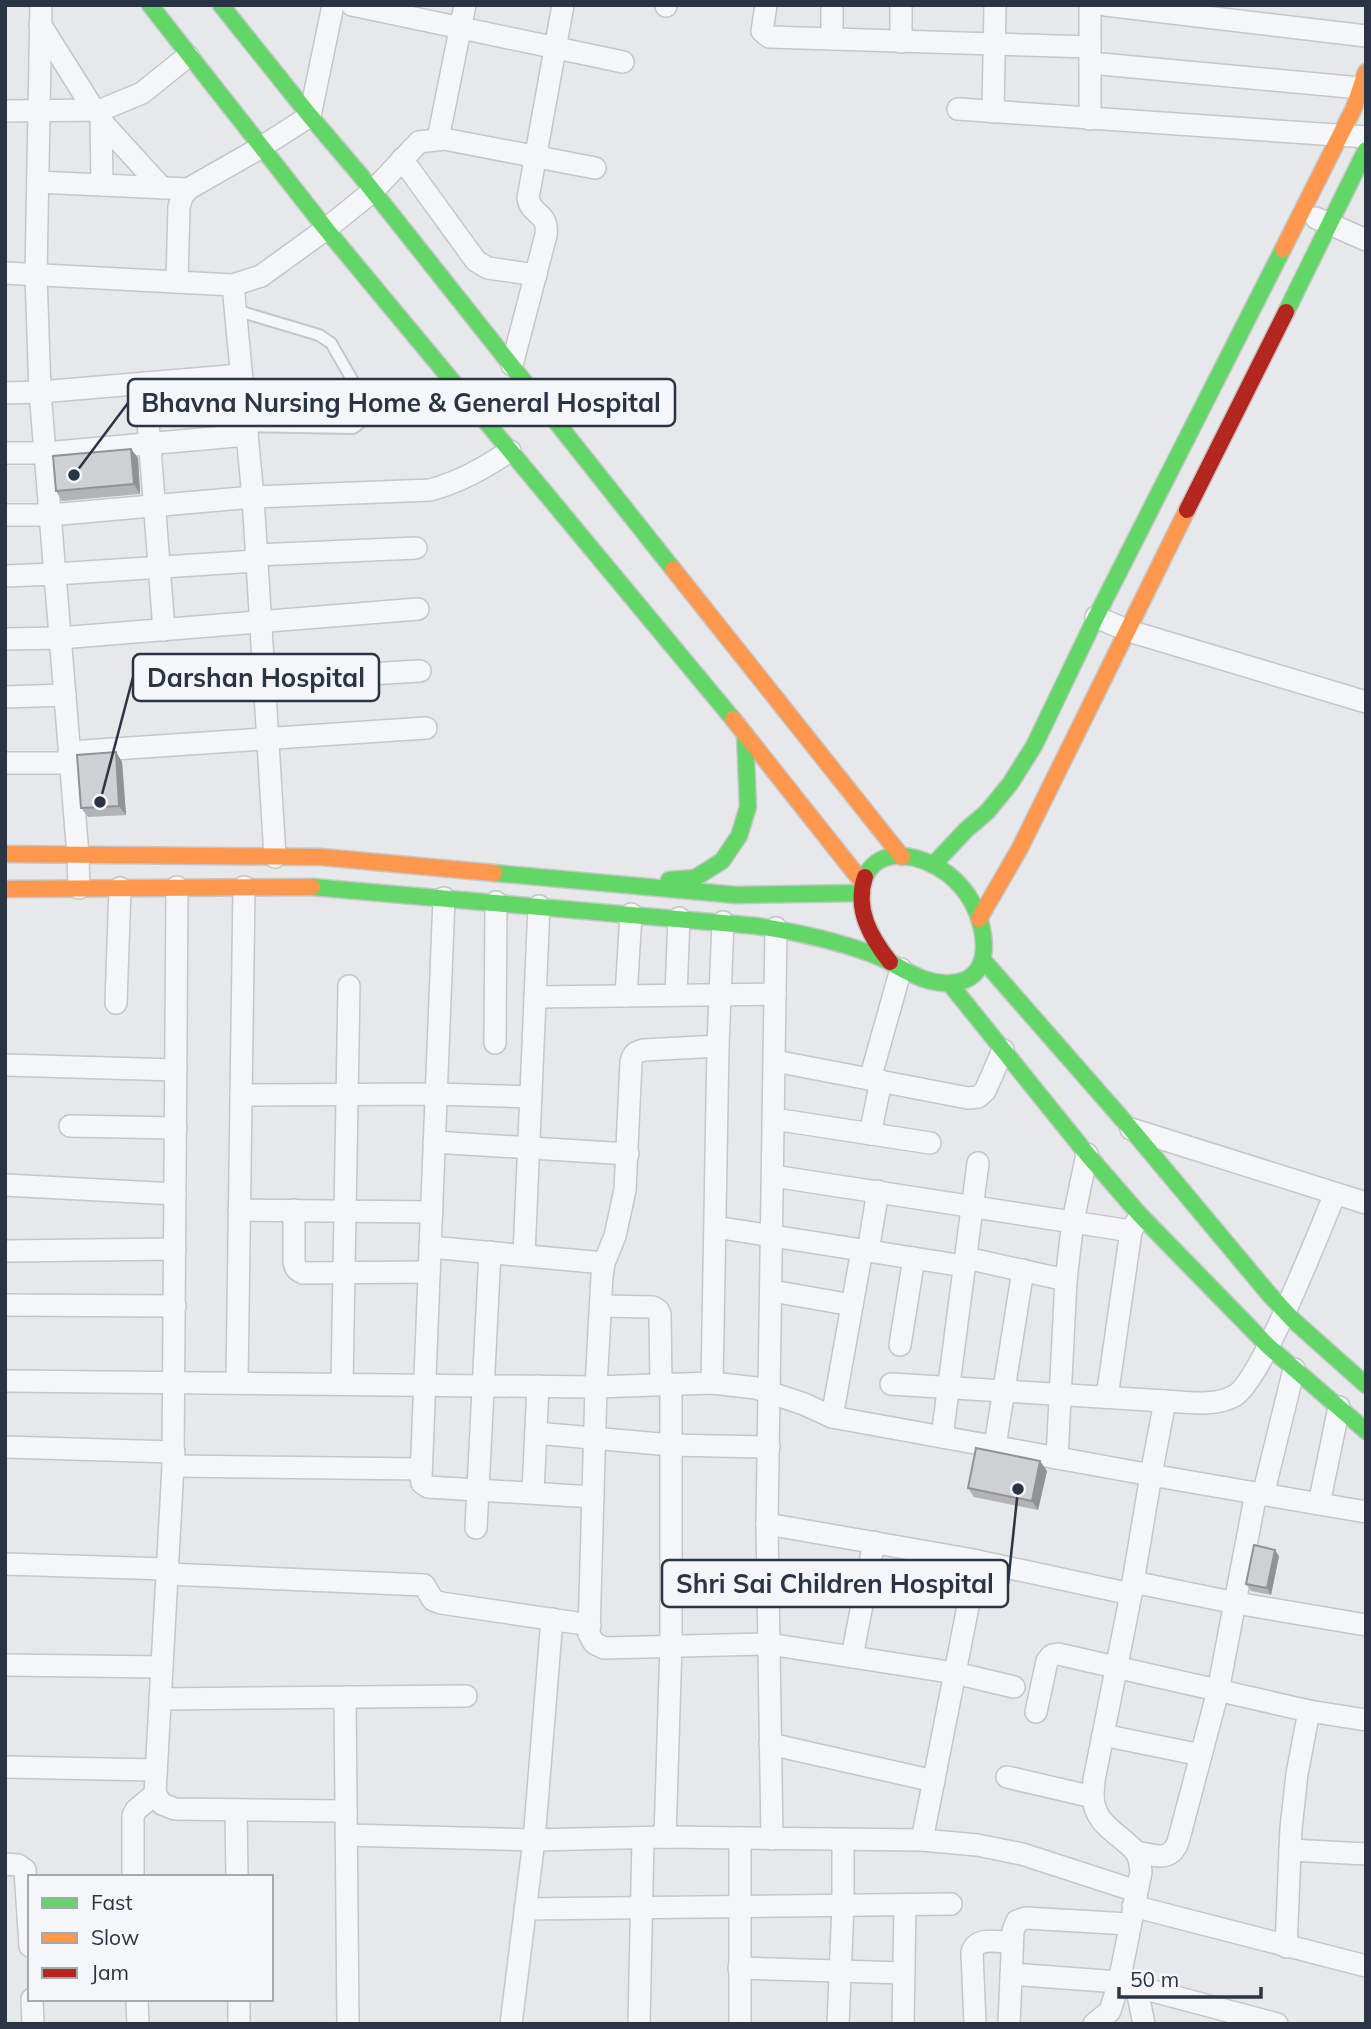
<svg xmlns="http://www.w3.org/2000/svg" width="1371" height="2029" viewBox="0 0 1371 2029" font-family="Mulish,sans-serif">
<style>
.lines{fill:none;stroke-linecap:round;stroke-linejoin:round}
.lane-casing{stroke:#c4c6c8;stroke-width:14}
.street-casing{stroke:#c4c6c8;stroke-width:24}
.fast-casing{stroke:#c4c6c8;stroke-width:19}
.slow-casing{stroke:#c4c6c8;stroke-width:19}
.jam-casing{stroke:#c4c6c8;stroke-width:19}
.lane{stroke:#f5f6f7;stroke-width:10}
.street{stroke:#f5f6f7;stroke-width:21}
.fast{stroke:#63d668;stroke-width:16}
.slow{stroke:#ff974d;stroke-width:16}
.jam{stroke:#b3261e;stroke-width:16}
.wall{fill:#b1b3b5}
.shaded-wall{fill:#909294}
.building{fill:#ced0d3;stroke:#909294;stroke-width:2}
.leader{fill:none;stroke:#2b3445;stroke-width:2.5}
.callout-dot{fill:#2b3445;stroke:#f4f6f9;stroke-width:2.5}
.callout{fill:#f4f6f9;stroke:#2b3445;stroke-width:2.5}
.callout-label{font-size:26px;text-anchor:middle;font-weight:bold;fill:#2b3445}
</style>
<rect width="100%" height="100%" fill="#e6e8ea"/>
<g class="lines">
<defs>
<path id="lane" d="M235,310L319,335L331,343L365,402C366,415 364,421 353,428L246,426"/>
<g id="street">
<path d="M41,5L36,274L40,392L78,855L79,888"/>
<path d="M352,5L623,62"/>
<path d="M766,5L762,31L769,37L1090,47"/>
<path d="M901,5V42"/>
<path d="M1090,5V119"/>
<path d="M1105,5L1366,36"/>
<path d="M666,6V5"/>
<path d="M40,24L94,110"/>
<path d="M832,39V5"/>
<path d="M1090,63L1360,88"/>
<path d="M958,109L1366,137"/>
<path d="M5,111L101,110L142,93L188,56"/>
<path d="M993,112L995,5"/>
<path d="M101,113L102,185"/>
<path d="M101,121L162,188"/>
<path d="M438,139L465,5"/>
<path d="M402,159L476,261L488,268L536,275"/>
<path d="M38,182L188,189"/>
<path d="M1316,218L1366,240"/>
<path d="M5,273L233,285L261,276L326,229L373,191L419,142L444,139L595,168"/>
<path d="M177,282L179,207L182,197L188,189L260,148L310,116L333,5"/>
<path d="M233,285L253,497L275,857"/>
<path d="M512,365L546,235C549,212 531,216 528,198L563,5"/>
<path d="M145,383L164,630"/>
<path d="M5,393L40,392L241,375"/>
<path d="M5,453H45L247,435"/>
<path d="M5,515H50L253,497L430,490C460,482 484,468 510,451"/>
<path d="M257,555L416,548"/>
<path d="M5,576L55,574L257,561"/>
<path d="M1096,617L1129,631L1366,702"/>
<path d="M5,639L60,638L418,609"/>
<path d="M186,687L264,680L420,671"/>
<path d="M5,697L65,695"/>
<path d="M69,752L426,728"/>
<path d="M5,763H70"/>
<path d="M177,887L173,1466L155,1794L162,1804L175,1809L346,1811"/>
<path d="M444,898L421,1478L422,1483L428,1487L593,1497"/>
<path d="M676,995L679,918"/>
<path d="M626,996L631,914"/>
<path d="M535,997L775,994"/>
<path d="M116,1003L120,888"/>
<path d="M495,1043L496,902"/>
<path d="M718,1046L644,1050C636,1052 633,1053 631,1062L625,1190L615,1236L604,1263L602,1276L596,1387L589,1634L594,1643L604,1648L769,1644L955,1673L1014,1687"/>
<path d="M775,1061L968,1098L978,1097L985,1091L1003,1050"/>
<path d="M5,1065L176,1070"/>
<path d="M870,1079L901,969"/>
<path d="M241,1095L436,1094L531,1097"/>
<path d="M774,1119L930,1143"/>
<path d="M70,1126L176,1128"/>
<path d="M1131,1129L1366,1203"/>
<path d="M870,1134L881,1081"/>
<path d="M434,1142L628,1154"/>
<path d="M773,1176L1131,1231"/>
<path d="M5,1185L175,1194"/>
<path d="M239,1210L432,1212"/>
<path d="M294,1210V1261C295,1268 296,1270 303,1273L429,1272"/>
<path d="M715,1227L964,1266"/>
<path d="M430,1247L604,1263"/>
<path d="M5,1251L175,1249"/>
<path d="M868,1251L878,1191"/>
<path d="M524,1255L539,906"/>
<path d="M966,1258L1066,1280"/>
<path d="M772,1291L852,1305"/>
<path d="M5,1305L175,1306"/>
<path d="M601,1306L653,1307L658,1310L660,1314L661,1384"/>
<path d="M900,1345L914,1258"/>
<path d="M5,1381L596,1387L712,1383L756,1388L804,1404L832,1417L1151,1475L1165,1401C1187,1402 1214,1407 1234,1396C1261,1382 1320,1229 1335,1194"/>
<path d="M237,1383L244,887"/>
<path d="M712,1383L718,1046L723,922"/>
<path d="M342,1384L349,986"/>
<path d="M891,1384L1165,1401"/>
<path d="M1107,1397L1131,1231L1137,1221"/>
<path d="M832,1417L862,1250"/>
<path d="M536,1433L671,1445L769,1447"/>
<path d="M942,1437L978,1163"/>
<path d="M995,1446L1023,1270"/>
<path d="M5,1447L174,1452"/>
<path d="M1057,1458L1066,1280L1073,1221L1087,1154"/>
<path d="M173,1466L421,1469"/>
<path d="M533,1492L538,1386"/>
<path d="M1263,1495L1294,1369"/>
<path d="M1319,1504L1339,1407"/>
<path d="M767,1524L968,1559L1131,1594"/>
<path d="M476,1528L490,1252"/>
<path d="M5,1564L167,1569"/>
<path d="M167,1574L424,1585L433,1600L441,1603L590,1625"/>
<path d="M1133,1582L1236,1603L1366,1625"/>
<path d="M852,1657L874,1542"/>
<path d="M5,1665L162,1667"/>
<path d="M345,1697L348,2024"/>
<path d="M160,1699L466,1696"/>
<path d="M1036,1712L1047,1661L1052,1655L1058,1654L1309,1711L1366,1720"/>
<path d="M1103,1735L1201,1755"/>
<path d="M770,1744L934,1781"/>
<path d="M5,1767L155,1770"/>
<path d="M1007,1777L1093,1797"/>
<path d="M236,1810L237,1877"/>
<path d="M346,1835L534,1840L665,1837L922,1840L977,1845L1022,1854L1136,1891"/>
<path d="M665,1837L671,1645V1384"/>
<path d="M740,1838V2024"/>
<path d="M772,1839L767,1524L776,928"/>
<path d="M922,1840L977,1561"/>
<path d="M1290,1850L1366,1854"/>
<path d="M1136,1852C1154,1855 1170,1863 1178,1842L1218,1691L1256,1493"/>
<path d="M5,1864L18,1865L25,1870L30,1946"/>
<path d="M133,1877V1816L136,1810L155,1794"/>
<path d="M1133,1906L1366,1966"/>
<path d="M525,1909L951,1904"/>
<path d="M1286,1947L1291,1828L1297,1774L1309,1711"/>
<path d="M739,1968L904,1973"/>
<path d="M1011,1974L1119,1982L1277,2024"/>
<path d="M1136,1985L1144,2024"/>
<path d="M32,1999L33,2024"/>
<path d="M137,1999L138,2024"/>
<path d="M239,1999V2024"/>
<path d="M511,2024L534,1840L552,1619"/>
<path d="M639,2024L643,1838"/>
<path d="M838,2024L843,1906V1839"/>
<path d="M903,2024L905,1905"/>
<path d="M975,2024L972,1952C977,1936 999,1942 1012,1943"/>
<path d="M1009,2024L1013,1931L1017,1921L1026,1918L1129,1924"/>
<path d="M1094,2024L1110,2011L1119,1982L1141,1872C1140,1865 1140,1857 1135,1851C1119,1833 1094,1825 1093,1796C1093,1791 1094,1785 1094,1780L1131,1594L1151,1475L1366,1512"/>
</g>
<g id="fast">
<path d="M150,5L326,229L733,719"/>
<path d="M221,5L310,116L361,176L673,569"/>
<path d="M1286,312L1366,150"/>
<path d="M933,865L966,830L987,812L1010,784L1034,746L1096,617L1283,249"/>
<path d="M494,873L736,895L862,893"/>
<path d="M669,880L695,878L722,861L739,836L748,807L745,734"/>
<path d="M312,887L757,926C797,932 834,940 872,954C899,964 920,985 951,983C995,981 987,929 972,902C966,891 958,882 948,874C924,856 880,843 865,877"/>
<path d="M983,960L1131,1129L1269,1294L1293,1320L1366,1385"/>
<path d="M950,984L1087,1154L1140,1215L1268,1346L1366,1431"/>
</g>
<g id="slow">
<path d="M1283,249L1354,108L1366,72"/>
<path d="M673,569L902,857"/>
<path d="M733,719L863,883"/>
<path d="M5,854L321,857L494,873"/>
<path d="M5,889L312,887"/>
<path d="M979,919L1020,848L1187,510"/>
</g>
<g id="jam">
<path d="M1187,510L1286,312"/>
<path d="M865,877C854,909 871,938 890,962"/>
</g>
</defs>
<use href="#lane" class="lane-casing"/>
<use href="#street" class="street-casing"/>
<use href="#fast" class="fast-casing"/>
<use href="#slow" class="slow-casing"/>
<use href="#jam" class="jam-casing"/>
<use href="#lane" class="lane"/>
<use href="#street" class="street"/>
<use href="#fast" class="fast"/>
<use href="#slow" class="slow"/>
<use href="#jam" class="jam"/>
</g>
<g class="wall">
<path d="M131,449L138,458L140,494L62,501L56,491Z"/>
<path d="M116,752L122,762L126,815L88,817L81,808Z"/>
<path d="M1040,1461L1047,1471L1038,1510L974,1497L968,1488Z"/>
<path d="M1279,1556L1271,1595L1251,1591L1246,1584Z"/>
</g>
<g class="shaded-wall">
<path d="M131,449L138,458L140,494L134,484Z"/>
<path d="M116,752L122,762L126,815L119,806Z"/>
<path d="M1040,1461L1047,1471L1038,1510L1032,1501Z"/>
<path d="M1275,1550L1279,1556L1271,1595L1267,1588Z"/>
</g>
<g class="building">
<path d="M131,449L134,484L56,491L53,456Z"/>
<path d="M116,752L119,806L81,808L77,755Z"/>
<path d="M976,1448L1040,1461L1032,1501L968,1488Z"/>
<path d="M1254,1545L1275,1550L1267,1588L1246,1584Z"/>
</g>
<path class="leader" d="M74 475L128 403M100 802L133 677M1018 1489L1008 1584"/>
<g class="callout-dot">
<circle cx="74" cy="475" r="7"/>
<circle cx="100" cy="802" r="7"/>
<circle cx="1018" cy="1489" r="7"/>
</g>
<g class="callout">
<rect x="128" y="379" width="547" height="47" rx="7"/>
<rect x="133" y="654" width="246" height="47" rx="7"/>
<rect x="662" y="1560" width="346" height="47" rx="7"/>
</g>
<g class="callout-label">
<text x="401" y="412">Bhavna Nursing Home &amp; General Hospital</text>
<text x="256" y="687">Darshan Hospital</text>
<text x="835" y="1593">Shri Sai Children Hospital</text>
</g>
<rect width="1371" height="2029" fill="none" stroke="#2b3445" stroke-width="14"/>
<rect x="28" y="1875" width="245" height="126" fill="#f4f6f9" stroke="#a4a8b1" stroke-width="2"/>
<rect x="42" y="1898" width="35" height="10" fill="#63d668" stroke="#a4a8b1" stroke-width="2"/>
<text x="91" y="1910" font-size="21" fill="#2b3445">Fast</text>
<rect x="42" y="1933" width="35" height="10" fill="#ff974d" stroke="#a4a8b1" stroke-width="2"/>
<text x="91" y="1945" font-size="21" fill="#2b3445">Slow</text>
<rect x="42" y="1968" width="35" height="10" fill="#b3261e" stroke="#a4a8b1" stroke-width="2"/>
<text x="91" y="1980" font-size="21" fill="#2b3445">Jam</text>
<path d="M1119 1987v10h142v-10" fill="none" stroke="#2b3445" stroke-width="3.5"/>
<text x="1130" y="1987" font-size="21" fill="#2b3445" stroke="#f4f6f9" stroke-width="5" paint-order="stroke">50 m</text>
</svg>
